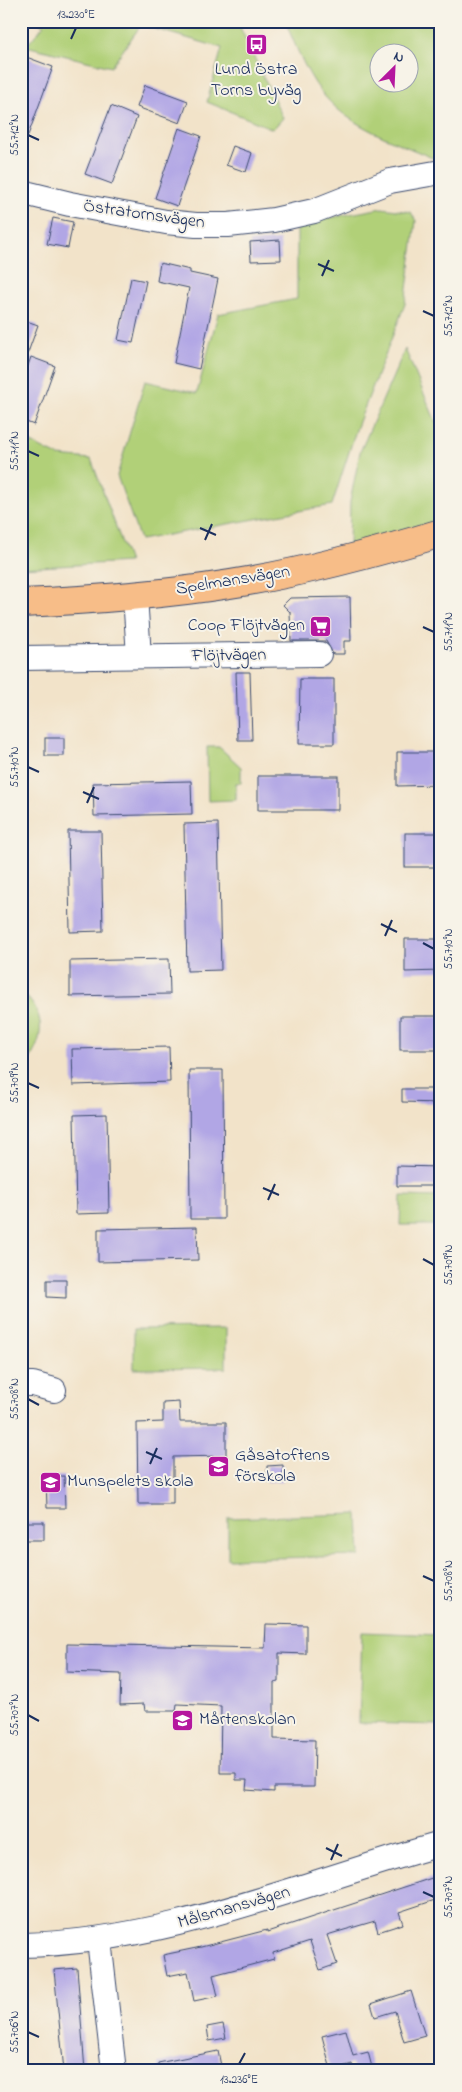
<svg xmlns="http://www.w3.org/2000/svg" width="462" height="2092" viewBox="0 0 462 2092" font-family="'Indie Flower',sans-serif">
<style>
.green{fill:#b1d078;stroke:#66806b;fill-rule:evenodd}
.building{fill:#b1a6e5}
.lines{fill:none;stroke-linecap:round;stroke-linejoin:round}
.minor-casing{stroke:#3b4a6e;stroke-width:26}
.major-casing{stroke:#3b4a6e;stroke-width:30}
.minor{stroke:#fff;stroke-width:24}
.major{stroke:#f7bd88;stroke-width:28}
.ticks{fill:none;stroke:#1b2f5e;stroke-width:2}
.labels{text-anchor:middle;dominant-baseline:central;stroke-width:4;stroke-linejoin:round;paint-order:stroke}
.poi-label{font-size:18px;fill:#1b2f5e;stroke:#f7f3e8;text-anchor:start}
.street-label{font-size:18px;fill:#1b2f5e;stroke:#f7f3e8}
.neatline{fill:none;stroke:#1b2f5e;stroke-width:2}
.ticks-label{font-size:12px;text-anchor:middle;fill:#1b2f5e}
</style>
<rect width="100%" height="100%" fill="#f7f3e8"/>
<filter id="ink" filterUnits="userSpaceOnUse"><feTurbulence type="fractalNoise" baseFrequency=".02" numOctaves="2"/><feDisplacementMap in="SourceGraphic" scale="10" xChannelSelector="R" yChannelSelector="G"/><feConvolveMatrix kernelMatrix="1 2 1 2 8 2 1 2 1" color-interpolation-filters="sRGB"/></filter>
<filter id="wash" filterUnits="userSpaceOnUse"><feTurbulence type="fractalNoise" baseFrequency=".0096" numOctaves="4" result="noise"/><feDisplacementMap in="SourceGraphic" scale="20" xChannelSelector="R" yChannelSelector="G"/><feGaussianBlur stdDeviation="1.12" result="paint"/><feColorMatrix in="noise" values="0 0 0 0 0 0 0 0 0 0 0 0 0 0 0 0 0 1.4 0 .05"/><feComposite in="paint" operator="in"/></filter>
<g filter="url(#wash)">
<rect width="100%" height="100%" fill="#f2e3c9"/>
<g class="green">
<path d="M31,21H237L283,118L273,129L207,102L222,48L141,25L111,67L26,46L44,25Z"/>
<path d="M285,21H441V172L439,161C403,144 358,131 330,102C309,81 297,49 285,21ZM380,52H410V82H380Z"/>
<path d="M382,208L411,212L416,221L405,304L357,427L332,505L140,540L117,476L145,381L197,393L218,314L297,299V224Z"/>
<path d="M405,349L441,434V526L349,547L350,502L360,452Z"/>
<path d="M21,438L58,456L91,459L129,562L21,568Z"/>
<path d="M219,747L241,767V783H236V800L208,801L207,747Z"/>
<path d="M21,992C46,1012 45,1037 28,1062L21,1063Z"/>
<path d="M401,1196L441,1197V1225H400Z"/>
<path d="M226,1328V1368L134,1369V1329Z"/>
<path d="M358,1514L360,1556L228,1559V1518Z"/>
<path d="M362,1632L441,1635V1725L359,1723Z"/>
</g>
<g id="blocks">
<g class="building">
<path d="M21,55L53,67L23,149H21Z"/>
<path d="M145,85L188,101L180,123L137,107Z"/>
<path d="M111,106L137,117L112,184L85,174Z"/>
<path d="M179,128L201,136L177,206L155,198Z"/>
<path d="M233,146L252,153L246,172L226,165Z"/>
<path d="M53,218L73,222L68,248L47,244Z"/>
<path d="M280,240L281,260L251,261L250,242Z"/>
<path d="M160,263L190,270V273L218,279L199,369L174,363L189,288L157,281Z"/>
<path d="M131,278L146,281L133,343L118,340Z"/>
<path d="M21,319L38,325L23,366H21Z"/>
<path d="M31,357L55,366L34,425L21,420V385Z"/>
<path d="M350,597L351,641H344V654H333L326,641H291L290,612L283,605L290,598Z"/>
<path d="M236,672H250L252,740H238Z"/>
<path d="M300,679H334V744H299Z"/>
<rect x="45" y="738" width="19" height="18"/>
<path d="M397,752H441V785L397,786Z"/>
<rect x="258" y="776" width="80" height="34"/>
<path d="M191,781L192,814L94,816L93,783Z"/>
<path d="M218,823L221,970L187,971L184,824Z"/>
<path d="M68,831H101L103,931L70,932Z"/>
<rect x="405" y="833" width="36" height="34"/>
<path d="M405,939H441V971L405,972Z"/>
<path d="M169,959L170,994L70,996V961Z"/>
<rect x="400" y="1016" width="41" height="34"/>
<path d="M169,1047L170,1082L73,1085L72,1049Z"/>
<path d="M189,1070H223L224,1219H190Z"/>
<path d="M402,1089H441V1103L402,1102Z"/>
<path d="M107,1114L109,1213L76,1214L74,1115Z"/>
<path d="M397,1166L441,1167V1186H397Z"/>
<path d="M197,1227L198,1260L98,1262V1229Z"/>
<path d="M47,1280H66V1298L47,1297Z"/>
<path d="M179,1402L180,1422H226V1456L173,1457V1504H138L137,1423L163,1422V1403Z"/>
<path d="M283,1465V1481L267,1482V1466Z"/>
<path d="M64,1476L65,1508H47L46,1477Z"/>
<rect x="26" y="1522" width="18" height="18"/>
<path d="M266,1624L306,1625V1654L279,1653V1682L274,1683V1739L315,1740L314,1787H274V1792L246,1790L247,1780H236V1773H220L221,1706L177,1704L176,1711H145L144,1704L120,1705L121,1674L67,1672V1644L265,1648Z"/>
<path d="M441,1875V1898L399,1912L403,1924L378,1932L375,1921L327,1935L337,1964L320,1970L310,1941L273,1953L274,1959L213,1975L218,1996L194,2001L188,1972L167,1976L163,1955L201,1947L267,1930V1932Z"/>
<path d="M77,1968L85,2071H64L54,1970Z"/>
<path d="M411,1991L425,2036L404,2042L395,2011L375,2017L371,2004Z"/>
<path d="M223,2024L226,2038L209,2041L207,2027Z"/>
<path d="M346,2030L353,2056L368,2052L373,2071H354L352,2064L331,2070L322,2036Z"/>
<path d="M218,2051L222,2071H158V2063Z"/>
</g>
</g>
</g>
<g filter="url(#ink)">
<use href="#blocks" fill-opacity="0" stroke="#3b4a6e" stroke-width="1"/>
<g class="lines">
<defs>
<g id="minor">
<path d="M21,192L70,204L166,222L196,225H228L274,220L314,211L390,181L441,172"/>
<path d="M135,596L139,656"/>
<path d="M21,658L319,654"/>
<path d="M21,1384H33L54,1390"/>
<path d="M99,1940L114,2071"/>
<path d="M21,1945C169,1942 301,1883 441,1844"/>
</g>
<path id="major" d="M21,603C91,600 161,595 230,584C301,573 372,554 441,533"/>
</defs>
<use href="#minor" class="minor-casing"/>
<use href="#major" class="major-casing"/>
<use href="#minor" class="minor"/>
<use href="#major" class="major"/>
</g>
</g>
<path class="ticks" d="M71,39L76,28M28,135L39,140M318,264L334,271M322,276L329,260M423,311L434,316M28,451L39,456M200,528L216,535M205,540L212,524M423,627L434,632M28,767L39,772M83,792L99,799M87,803L94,787M381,924L397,932M385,936L392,920M423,943L434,949M28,1083L39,1088M263,1188L279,1195M268,1200L275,1184M423,1259L434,1265M28,1399L39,1405M146,1452L162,1459M150,1464L157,1448M423,1576L434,1581M28,1715L39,1721M326,1848L342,1856M331,1860L338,1844M423,1892L434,1897M28,2032L39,2037M239,2064L245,2053"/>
<defs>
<symbol id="bus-square" viewBox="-11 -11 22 22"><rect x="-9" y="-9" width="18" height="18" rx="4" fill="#b5179e" stroke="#f7f3e8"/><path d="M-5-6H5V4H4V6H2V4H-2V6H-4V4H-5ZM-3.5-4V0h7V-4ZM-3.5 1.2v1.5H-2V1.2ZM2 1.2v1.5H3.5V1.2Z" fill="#fff"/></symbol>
<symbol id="supermarket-square" viewBox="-11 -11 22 22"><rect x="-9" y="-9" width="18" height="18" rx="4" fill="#b5179e" stroke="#f7f3e8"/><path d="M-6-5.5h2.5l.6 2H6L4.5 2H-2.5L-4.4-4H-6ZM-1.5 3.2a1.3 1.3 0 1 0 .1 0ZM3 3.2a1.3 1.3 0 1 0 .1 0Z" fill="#fff"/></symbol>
<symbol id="school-square" viewBox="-11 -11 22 22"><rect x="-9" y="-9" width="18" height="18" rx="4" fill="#b5179e" stroke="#f7f3e8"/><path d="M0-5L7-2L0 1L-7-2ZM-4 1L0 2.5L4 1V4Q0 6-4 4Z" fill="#fff"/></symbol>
</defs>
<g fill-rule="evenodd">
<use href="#bus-square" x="244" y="32" width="25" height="25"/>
<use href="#supermarket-square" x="308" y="614" width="25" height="25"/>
<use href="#school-square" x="206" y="1454" width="25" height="25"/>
<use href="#school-square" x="38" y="1470" width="25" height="25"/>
<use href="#school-square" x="170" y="1708" width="25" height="25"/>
</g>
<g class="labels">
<g class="poi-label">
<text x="256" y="70" text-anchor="middle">Lund Östra<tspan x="256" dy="21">Torns byväg</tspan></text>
<text x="305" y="626" text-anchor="end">Coop Flöjtvägen</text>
<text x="235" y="1456">Gåsatoftens<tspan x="235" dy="21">förskola</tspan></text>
<text x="67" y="1482">Munspelets skola</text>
<text x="199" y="1720">Mårtenskolan</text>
</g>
<g class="street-label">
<text transform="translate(144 215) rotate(8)">Östratornsvägen</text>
<text transform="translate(233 581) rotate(-9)">Spelmansvägen</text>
<text transform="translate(229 656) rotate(-1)">Flöjtvägen</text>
<text transform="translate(234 1908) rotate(-16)">Målsmansvägen</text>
</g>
</g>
<rect width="462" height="2092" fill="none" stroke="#f7f3e8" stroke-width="55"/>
<g transform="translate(394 68) rotate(24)"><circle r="24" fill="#f7f3e8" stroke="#9fa5b1"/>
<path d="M0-4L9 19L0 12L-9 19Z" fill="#b5179e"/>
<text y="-8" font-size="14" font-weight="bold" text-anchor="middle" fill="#1b2f5e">N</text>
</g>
<rect x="28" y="28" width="406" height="2036" class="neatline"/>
<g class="ticks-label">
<text x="76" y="18">13.230°E</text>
<text transform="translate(14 135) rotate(-90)" y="4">55.712°N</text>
<text transform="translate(448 316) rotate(-90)" y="4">55.712°N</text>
<text transform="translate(14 451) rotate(-90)" y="4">55.711°N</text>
<text transform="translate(448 632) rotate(-90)" y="4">55.711°N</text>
<text transform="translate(14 767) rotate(-90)" y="4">55.710°N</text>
<text transform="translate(448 949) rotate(-90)" y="4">55.710°N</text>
<text transform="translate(14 1083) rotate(-90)" y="4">55.709°N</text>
<text transform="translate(448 1265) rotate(-90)" y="4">55.709°N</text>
<text transform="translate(14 1399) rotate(-90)" y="4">55.708°N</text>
<text transform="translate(448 1581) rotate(-90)" y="4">55.708°N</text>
<text transform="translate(14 1715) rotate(-90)" y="4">55.707°N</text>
<text transform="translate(448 1897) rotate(-90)" y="4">55.707°N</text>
<text transform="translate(14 2032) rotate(-90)" y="4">55.706°N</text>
<text x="239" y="2083">13.236°E</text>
</g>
</svg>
